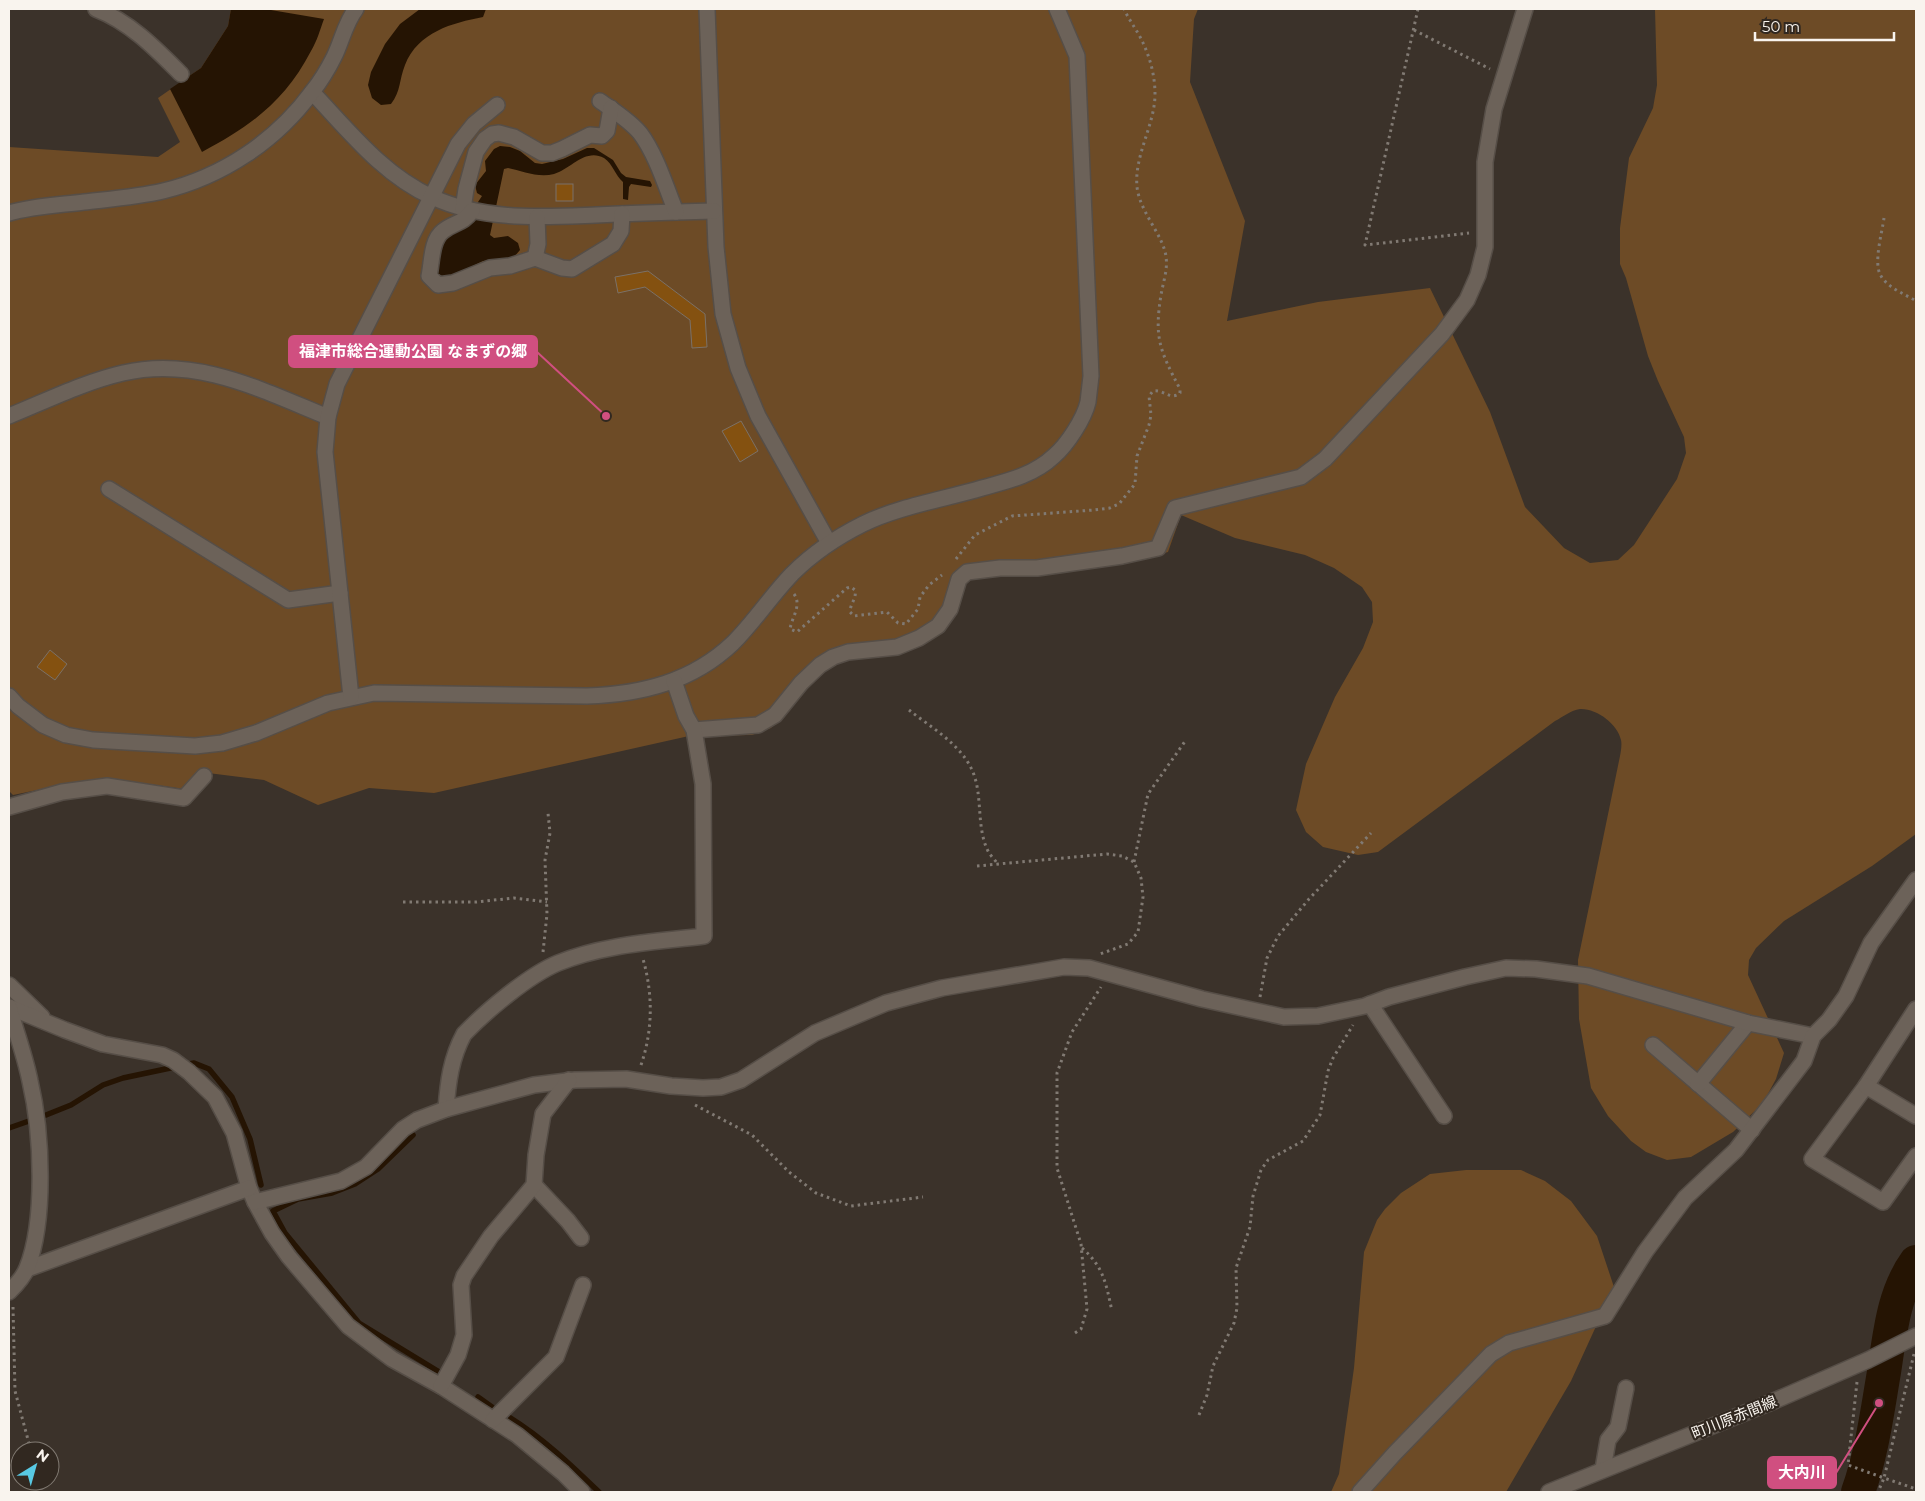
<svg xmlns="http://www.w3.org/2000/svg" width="1925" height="1501" viewBox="0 0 1925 1501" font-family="Montserrat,'Noto Sans JP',sans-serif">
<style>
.green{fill:#6d4b26}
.water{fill:#251403}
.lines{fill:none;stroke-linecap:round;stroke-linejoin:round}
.stream{stroke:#251403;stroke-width:5.5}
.river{stroke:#251403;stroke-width:34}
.building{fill:#845110;stroke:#7b7168}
.street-casing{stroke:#564e47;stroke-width:18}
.secondary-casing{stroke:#564e47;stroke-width:18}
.path{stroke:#817a73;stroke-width:3;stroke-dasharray:2.5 4;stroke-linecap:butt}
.street{stroke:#6c6259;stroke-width:15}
.secondary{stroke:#6c6259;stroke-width:15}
.labels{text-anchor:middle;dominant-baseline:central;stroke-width:4.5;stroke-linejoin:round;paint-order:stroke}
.street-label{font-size:15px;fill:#f9f4ee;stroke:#312820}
.leader{fill:none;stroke:#d04f80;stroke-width:2}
.callout-dot{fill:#d04f80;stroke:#312820;stroke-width:2}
.callout{fill:#d04f80;stroke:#d04f80;stroke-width:2}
.callout-label{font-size:16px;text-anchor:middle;font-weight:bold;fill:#fff}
</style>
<rect width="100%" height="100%" fill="#3b322a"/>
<g class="green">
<path d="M231,9H1198L1194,19L1190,82L1245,221L1227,321L1318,302L1430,288L1490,412L1525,507L1564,548L1590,563L1618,560L1634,545L1677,479L1686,453L1684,437L1658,381L1648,356L1626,278L1620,264V228L1629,158L1653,108L1657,85L1655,9H1916V443L1915,446L1916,455V834L1872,866L1784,921L1756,948L1749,960L1748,975L1784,1053L1776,1079L1763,1103L1733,1132L1691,1157L1667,1160L1646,1152L1631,1141L1608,1116L1591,1088L1579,1019L1578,960L1620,756C1621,751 1622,744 1621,740C1618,724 1596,708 1580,709C1571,710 1563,717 1555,721L1378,852L1358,855L1323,847L1306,832L1296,810L1306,764L1335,697L1363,648L1373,622L1372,602L1362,587L1334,568L1305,555L1235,538L1181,515L1168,552L1129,563L1053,574L970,577L965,584L954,615L945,630L926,643L896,653L855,656L831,665L809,683L771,728L752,735L689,736L434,793L369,788L318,805L264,780L200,772L184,789L114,779L72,783L13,795L9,791V147L158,157L180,142L158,98L201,68L228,26Z"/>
<path d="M1466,1170H1521L1545,1181L1571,1201L1597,1236L1614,1287L1571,1381L1506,1492H1331L1339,1474L1354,1368L1364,1252L1377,1220L1385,1209L1401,1193L1430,1174Z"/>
</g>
<g class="water">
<path d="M231,9H265L324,19C320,30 317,41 311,51C285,101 251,126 202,152L170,89L201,68L228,26Z"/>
<path d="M420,9H486L483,17C452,23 418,32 405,65C399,80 401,91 391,104L381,105L372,98L368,85L371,72L385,44L400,24Z"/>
<path d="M500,146L510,147L520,151L535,163L542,164L563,159L587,148H594L613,160L621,173L626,177L650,181L652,185L651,187L631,184L629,187L628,200L623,199V182C615,175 613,164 604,158C585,148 571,169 554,174C538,178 522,171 508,168L504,169L490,235L494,238L508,236L518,243L520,250L514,257L483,261L455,275L442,278L437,276L436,272L440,249L444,239L468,225L476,205L482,196L477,193L475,185L486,171L485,161L494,149Z"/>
</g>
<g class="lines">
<g class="stream">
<path d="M46,1115L71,1105L103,1085L123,1078L194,1063L209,1069L232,1097L250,1139L261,1185"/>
<path d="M9,1128L29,1121"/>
<path d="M413,1135L378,1169L355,1184L332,1193L298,1199L273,1211L285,1233L359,1323L441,1373"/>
<path d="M478,1397L492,1407"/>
<path d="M509,1417C543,1438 571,1465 599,1492"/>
</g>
<path class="river" d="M1858,1492C1872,1453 1877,1413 1884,1372C1890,1334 1893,1294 1916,1262"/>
</g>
<g class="building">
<rect x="556" y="184" width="17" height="17"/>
<path d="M648,271L705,314L707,347L692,348L690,320L645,287L618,293L615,277Z"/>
<path d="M741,421L758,451L740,462L722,431Z"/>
<path d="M50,650L67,664L55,680L37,667Z"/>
</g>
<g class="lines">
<defs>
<g id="street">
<path d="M96,9C130,22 156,49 181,74"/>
<path d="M707,9L716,247L723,314L738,368L758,416L829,543"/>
<path d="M312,92C348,130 383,175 432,197C484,221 540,217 596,215C636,213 675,212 714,211"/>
<path d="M600,101C614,111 629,120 640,133C656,154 666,187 676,212"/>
<path d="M463,209L466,189L476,152L485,139L492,134L499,133L514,137L542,153H552L562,149L590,135L602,136L607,131L611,108"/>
<path d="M472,211C463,224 454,222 443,231C431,240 432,262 429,276L438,285L453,283L490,268L510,266L535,258L562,268L572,269L613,244L621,231L622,214"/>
<path d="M9,213C33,206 59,205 84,202C110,199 137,197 163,191C222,177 276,141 312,92C320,82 328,69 334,57C342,41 345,23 356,9"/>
<path d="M535,258L538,244L537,217"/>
<path d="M9,416C46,401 84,382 123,373C197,356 261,390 328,417"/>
<path d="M109,489L288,600L340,593"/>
<path d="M9,696L18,706L43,725L66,735L93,740L195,746L222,743L256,733L328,703L374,693L587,696C642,694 692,682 733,643C754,622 771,596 792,574C812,554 837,537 863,524C897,507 945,499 982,488C1008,481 1034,475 1054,456C1067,445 1084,419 1088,402C1089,393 1090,384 1091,376L1077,56L1057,9"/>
<path d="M351,697L325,452L328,417L337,384L458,144L474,124L497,105"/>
<path d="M694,730L758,725L775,715L801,683L820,665L833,657L848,652L897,647L919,638L938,626L950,609L959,579L967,572L1000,568H1037L1122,556L1158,548L1175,508L1301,477L1325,459L1442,334L1467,300L1478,275L1485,247V162L1494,109L1525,9"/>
<path d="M9,807L62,792L107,786L184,798L204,776"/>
<path d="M9,985L42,1017"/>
<path d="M1370,1004L1444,1116"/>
<path d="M9,1007L65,1030L103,1044L162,1055L173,1060L189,1072L215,1097L234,1133L249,1188L255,1202L272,1233L289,1257L348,1326L392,1359L441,1386L517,1435L563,1473L582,1492"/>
<path d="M1916,1009L1866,1086L1812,1159L1883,1202L1916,1156"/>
<path d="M1653,1045L1752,1130"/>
<path d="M1698,1084L1748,1023"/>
<path d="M1866,1086L1916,1116"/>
<path d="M446,1109C448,1082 451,1058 464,1034C486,1011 529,975 558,963C604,944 656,942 704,936L703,784L694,730L686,716L674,681"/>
<path d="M534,1185L568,1221L581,1238"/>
<path d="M255,1202L341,1181L366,1167L403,1129L417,1120L446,1109L534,1085L575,1080L626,1079L671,1086L703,1088L721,1087L741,1080L815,1033L886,1003L942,988L1064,967L1089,968L1202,999L1284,1017L1318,1016L1365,1006L1389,997L1465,977L1506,968L1536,969L1588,976L1748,1023L1813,1036"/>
<path d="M27,1269L249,1188"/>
<path d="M9,1292C15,1286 24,1276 27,1268C46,1220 42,1132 30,1081C25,1056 16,1032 9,1007"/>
<path d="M441,1386L458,1355L464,1335L461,1285L464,1276L491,1236L534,1185L536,1155L543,1114L569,1080"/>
<path d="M493,1420L556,1357L583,1285"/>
<path d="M1603,1469L1608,1440L1618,1427L1626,1388"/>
<path d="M1360,1492L1395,1453L1491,1354L1509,1343L1605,1316L1645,1252L1685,1198L1736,1150L1804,1061L1813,1036L1829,1020L1846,996L1871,943L1916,880"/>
</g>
<path id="secondary" d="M1549,1492L1767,1404L1868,1360L1916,1336"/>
</defs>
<use href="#street" class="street-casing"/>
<use href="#secondary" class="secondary-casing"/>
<g class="path">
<path d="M1418,9L1365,245L1469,233"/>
<path d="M1414,30L1490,69"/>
<path d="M1884,218C1882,233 1873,264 1881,276C1888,288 1905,294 1916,301"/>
<path d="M956,559L975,535L1012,516L1094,510L1110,508L1119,504L1135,484L1137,456L1149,425L1151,415L1149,396L1153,391C1164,389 1170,401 1180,393V389C1160,351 1154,338 1161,295C1163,283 1168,269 1166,257C1164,236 1140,213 1137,187C1134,155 1155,125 1155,94C1155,74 1149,53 1139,35C1134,26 1128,18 1124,9"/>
<path d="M794,594C802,605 792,617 790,629L797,632L847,588L851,587L855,590C857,598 850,604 850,612L854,616L887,612L898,623L906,624L918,609L920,597L929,585L942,575"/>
<path d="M909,710C933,729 966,747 975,778C982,801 977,829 988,851C990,855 994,859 997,863"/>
<path d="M1134,862L1148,794L1186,740"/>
<path d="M977,866L1107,854L1122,856L1134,862L1141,878L1143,897L1138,932L1128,944L1100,954"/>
<path d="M403,902H476L514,898L547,902"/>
<path d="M543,952L547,914L545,860L550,833L548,813"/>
<path d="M1260,997L1267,958L1278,936L1309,899L1371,833"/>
<path d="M641,1065C653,1030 653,994 643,959"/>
<path d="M695,1105L752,1135L789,1172L816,1193L851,1206L923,1197"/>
<path d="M1082,1248C1104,1267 1106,1284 1112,1311"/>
<path d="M13,1307L15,1391L31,1451"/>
<path d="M1075,1333L1081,1329L1087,1309L1081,1244L1057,1168V1073L1072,1032L1101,987"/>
<path d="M1914,1354L1884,1478L1916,1489"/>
<path d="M1857,1382L1848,1465L1884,1478L1878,1492"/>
<path d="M1199,1415L1207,1395L1213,1366L1234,1323L1237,1308L1236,1268L1250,1227L1253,1196L1261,1170L1268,1160L1303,1141L1320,1115L1328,1071L1333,1058L1353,1025"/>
<path d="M39,1481L42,1492"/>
</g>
<use href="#street" class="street"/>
<use href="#secondary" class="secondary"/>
</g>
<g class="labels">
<g class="street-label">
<text transform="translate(1734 1417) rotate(-22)">町川原赤間線</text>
</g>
</g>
<path class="leader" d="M606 416L537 352M1879 1403L1836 1473"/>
<g class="callout-dot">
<circle cx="606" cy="416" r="5"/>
<circle cx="1879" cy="1403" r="5"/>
</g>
<g class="callout">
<rect x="289" y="336" width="248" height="31" rx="5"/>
<rect x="1768" y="1457" width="68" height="31" rx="5"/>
</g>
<g class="callout-label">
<text x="413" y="357">福津市総合運動公園 なまずの郷</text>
<text x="1802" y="1478">大内川</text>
</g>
<rect width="1925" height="1501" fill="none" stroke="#f9f4ee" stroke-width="20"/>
<g transform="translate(35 1466) rotate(37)"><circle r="24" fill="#312820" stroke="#817a72"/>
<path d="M0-4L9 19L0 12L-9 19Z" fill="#58c9e3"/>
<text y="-8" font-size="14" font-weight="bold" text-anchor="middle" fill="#f9f4ee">N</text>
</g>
<path d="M1755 32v8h139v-8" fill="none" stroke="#f9f4ee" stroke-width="2.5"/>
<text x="1762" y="32" font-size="15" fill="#f9f4ee" stroke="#312820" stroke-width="4" paint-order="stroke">50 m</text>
</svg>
